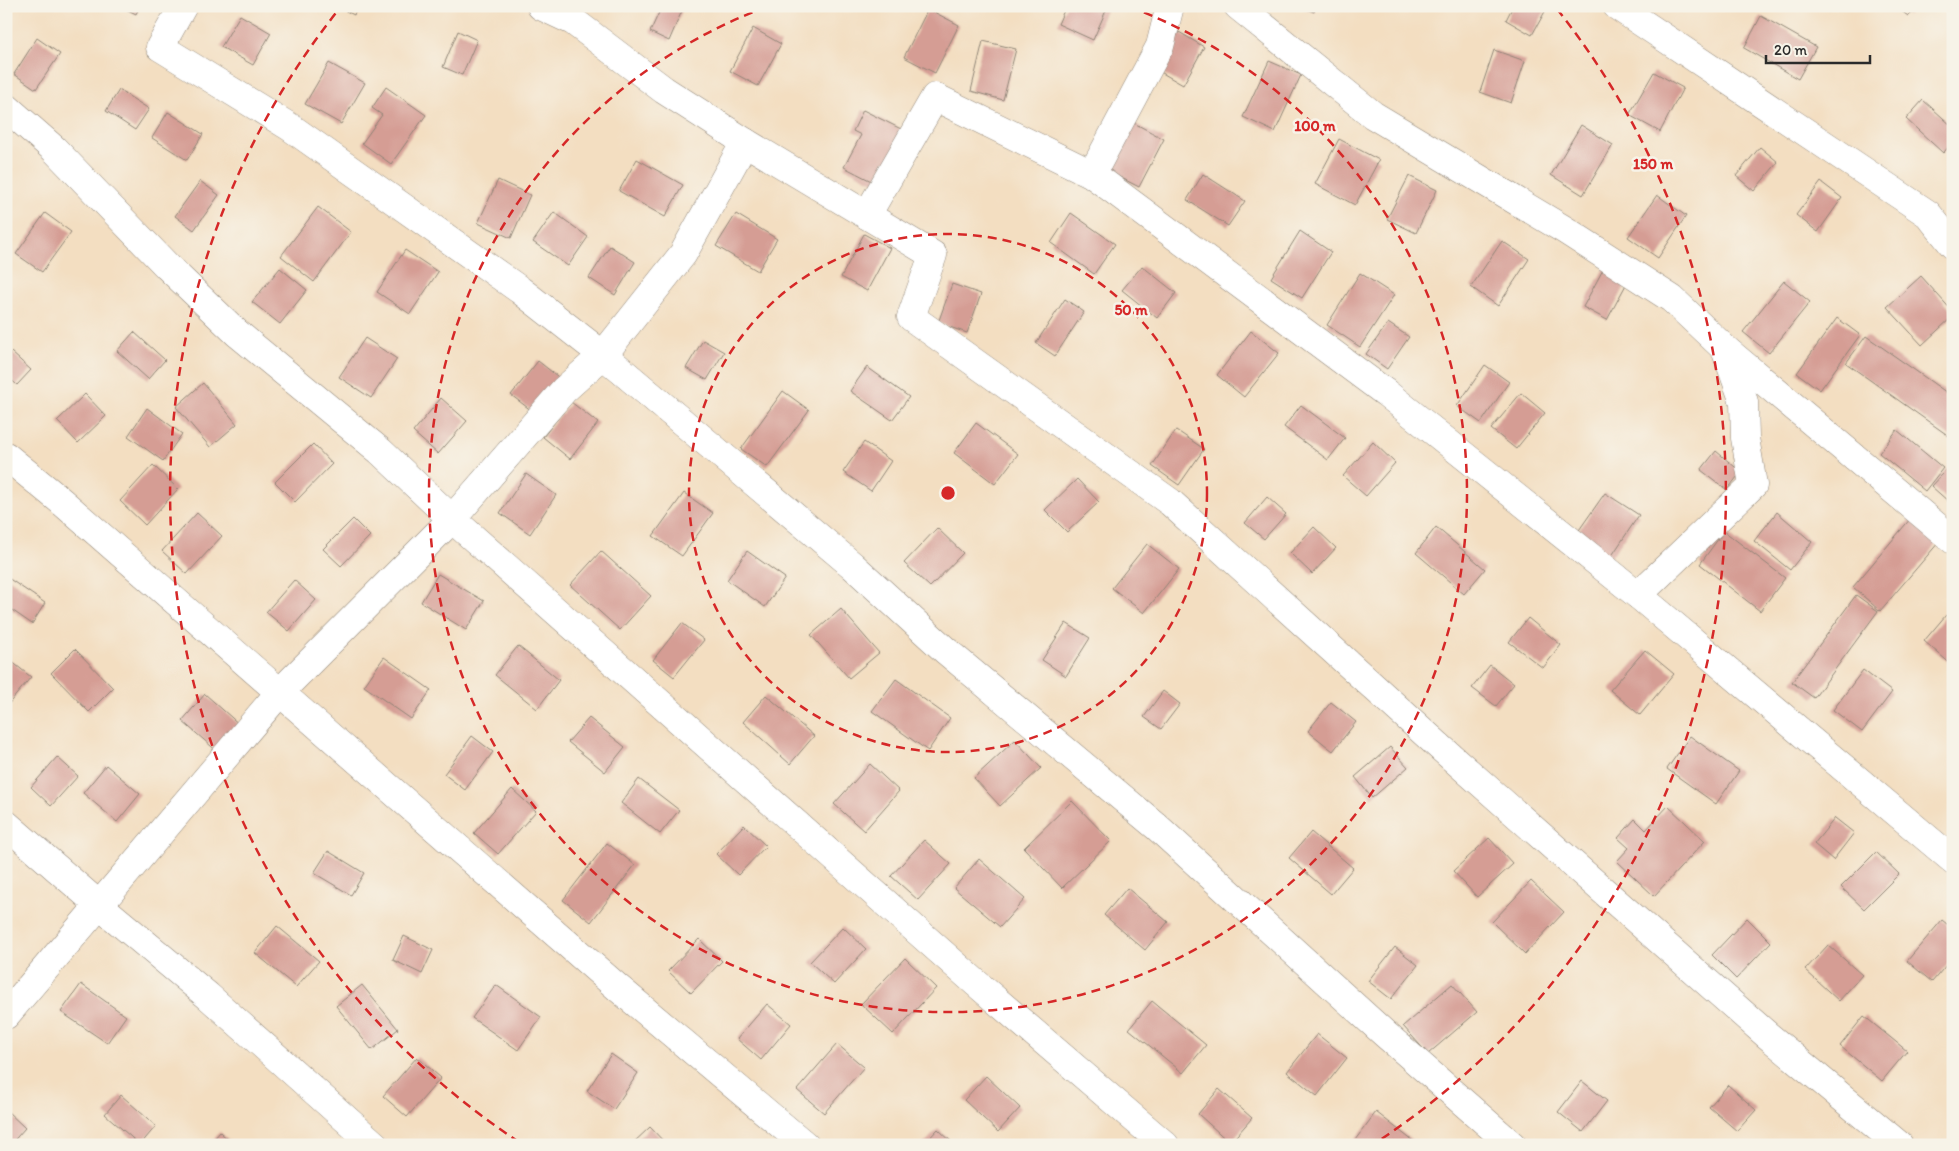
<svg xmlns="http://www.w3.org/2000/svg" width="1959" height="1151" viewBox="0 0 1959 1151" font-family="Itim,sans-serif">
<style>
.building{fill:#d59d94}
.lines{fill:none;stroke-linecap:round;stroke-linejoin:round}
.street-casing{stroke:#8f8476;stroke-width:29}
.street{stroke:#fff;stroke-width:28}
.ring{fill:none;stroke:#d62828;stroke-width:2.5;stroke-dasharray:9 6}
.centre{fill:#d62828;stroke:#f7f3e8;stroke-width:2.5}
.ring-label{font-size:15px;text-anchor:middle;font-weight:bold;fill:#d62828;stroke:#f7f3e8;stroke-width:5;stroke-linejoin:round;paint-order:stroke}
</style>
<rect width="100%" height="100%" fill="#f7f3e8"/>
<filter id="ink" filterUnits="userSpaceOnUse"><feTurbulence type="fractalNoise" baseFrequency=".02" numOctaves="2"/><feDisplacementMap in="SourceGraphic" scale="10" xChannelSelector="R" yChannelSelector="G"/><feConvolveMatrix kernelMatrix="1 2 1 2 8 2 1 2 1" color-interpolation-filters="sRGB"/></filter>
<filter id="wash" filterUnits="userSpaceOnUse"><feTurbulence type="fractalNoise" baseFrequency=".0096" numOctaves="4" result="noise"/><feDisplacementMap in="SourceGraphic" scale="20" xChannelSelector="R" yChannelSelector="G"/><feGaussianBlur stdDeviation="1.12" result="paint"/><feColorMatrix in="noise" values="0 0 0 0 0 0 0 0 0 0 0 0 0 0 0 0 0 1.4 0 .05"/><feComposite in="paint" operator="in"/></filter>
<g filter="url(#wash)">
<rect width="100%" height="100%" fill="#f3dec1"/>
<g id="blocks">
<g class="building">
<path d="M120,6H140L136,14Z"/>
<path d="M336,6H358L354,15Z"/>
<path d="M662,6H684L669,41L650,32Z"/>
<path d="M1066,6H1108L1093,40L1058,24Z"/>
<path d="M1299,6H1316L1314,12Z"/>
<path d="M1513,6H1548L1532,35L1506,20Z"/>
<path d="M1895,6H1915L1908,16Z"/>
<path d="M928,9L959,25L935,73L904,57Z"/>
<path d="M240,15L271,33L253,65L221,47Z"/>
<path d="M1761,16L1816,47L1798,79L1744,48Z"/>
<path d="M753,28L781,44L758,86L730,71Z"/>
<path d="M458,31L477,40L462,75L443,67Z"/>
<path d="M1179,32L1204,47L1183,85L1157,70Z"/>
<path d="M37,38L60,54L36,89L14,74Z"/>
<path d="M983,41L1016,49L1003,100L971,91Z"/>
<path d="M1494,50L1525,61L1511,103L1480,92Z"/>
<path d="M1269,61L1301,75L1275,132L1243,117Z"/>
<path d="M329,63L365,83L341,124L305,104Z"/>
<path d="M1654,72L1683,88L1660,132L1629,115Z"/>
<path d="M386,87L426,115L391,164L362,143L382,115L372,108Z"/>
<path d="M119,90L149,109L135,130L106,111Z"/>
<path d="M1923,100L1953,127V142L1943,153L1906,119Z"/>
<path d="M863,110L909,133L881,186L844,167L861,135L853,131Z"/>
<path d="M168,112L203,134L187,160L152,138Z"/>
<path d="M1132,122L1164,139L1139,187L1106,170Z"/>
<path d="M1581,125L1613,145L1583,195L1551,175Z"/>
<path d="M1339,139L1379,160L1355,205L1315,184Z"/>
<path d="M1760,147L1778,162L1754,191L1736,176Z"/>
<path d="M637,159L683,185L665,217L619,191Z"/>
<path d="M1203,174L1245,201L1228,226L1187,200Z"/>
<path d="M1409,176L1437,190L1416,233L1387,219Z"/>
<path d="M498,180L530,195L511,238L478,223Z"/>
<path d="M200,181L219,195L194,230L175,216Z"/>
<path d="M1821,182L1842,198L1818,232L1796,215Z"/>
<path d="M1657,195L1686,216L1658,258L1628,237Z"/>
<path d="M318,207L351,232L314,282L281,256Z"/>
<path d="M554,212L588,237L568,266L533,242Z"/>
<path d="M45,213L71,232L42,272L16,254Z"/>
<path d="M1071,213L1115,244L1094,274L1051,243Z"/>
<path d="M736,214L777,239L758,271L716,246Z"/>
<path d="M1300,231L1331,252L1302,298L1271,278Z"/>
<path d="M864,234L890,248L867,291L841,277Z"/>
<path d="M1502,241L1529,259L1498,306L1471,287Z"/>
<path d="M610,246L635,262L615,295L589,278Z"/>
<path d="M405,250L438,272L410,314L377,292Z"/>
<path d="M1142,266L1176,293L1157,318L1122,290Z"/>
<path d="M1605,266L1629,279L1607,320L1583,307Z"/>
<path d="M280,268L307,290L280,324L252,302Z"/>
<path d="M1360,273L1394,295L1360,347L1327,325Z"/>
<path d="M1921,276L1953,312V316L1922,345L1887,307Z"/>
<path d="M1784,281L1810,302L1769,353L1743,332Z"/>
<path d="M952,284L981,294L967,333L938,323Z"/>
<path d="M1065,299L1084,312L1055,356L1036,343Z"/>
<path d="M1837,318L1860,335L1820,390L1797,373Z"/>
<path d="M1388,323L1409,337L1387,369L1366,354Z"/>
<path d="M1251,331L1279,353L1244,397L1217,375Z"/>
<path d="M134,332L165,360L148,379L117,351Z"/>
<path d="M1866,336L1953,397V439L1846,363Z"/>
<path d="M365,338L397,359L371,398L339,377Z"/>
<path d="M703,340L724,352L707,380L686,368Z"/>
<path d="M11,352L31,370L17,385L6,375V358Z"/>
<path d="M538,361L562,380L536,414L511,395Z"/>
<path d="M1485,365L1509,382L1481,423L1457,406Z"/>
<path d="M867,367L909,397L892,420L850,391Z"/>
<path d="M203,383L237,424L210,447L176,407Z"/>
<path d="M783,391L809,410L767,467L741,449Z"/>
<path d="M1521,393L1545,413L1516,449L1491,429Z"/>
<path d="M85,394L106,416L78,443L57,421Z"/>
<path d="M441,398L467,421L438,454L413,432Z"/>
<path d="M571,402L598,423L570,459L543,437Z"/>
<path d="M1301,405L1345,438L1328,460L1284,427Z"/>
<path d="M147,408L182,434L163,461L128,436Z"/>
<path d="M976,423L1018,454L995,484L954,453Z"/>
<path d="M1176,430L1204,449L1179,485L1152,466Z"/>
<path d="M1897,430L1943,468L1925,491L1879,453Z"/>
<path d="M864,442L891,461L871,491L843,472Z"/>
<path d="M1373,442L1395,463L1366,496L1343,476Z"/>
<path d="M313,444L332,464L295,502L275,482Z"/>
<path d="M1716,451L1741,472L1727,490L1701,470Z"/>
<path d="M1953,462V498L1949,502L1931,486Z"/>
<path d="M153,465L178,489L145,525L120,501Z"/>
<path d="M526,474L556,495L530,534L500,513Z"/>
<path d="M1077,479L1099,502L1067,532L1045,510Z"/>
<path d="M684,493L713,513L682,556L653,536Z"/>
<path d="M1605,493L1639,515L1611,557L1577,533Z"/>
<path d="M1267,497L1286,514L1264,539L1245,523Z"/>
<path d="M1777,512L1812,542L1790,570L1754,541Z"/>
<path d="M197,513L222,536L187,574L162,551Z"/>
<path d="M1911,518L1939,542L1880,611L1853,587Z"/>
<path d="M353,519L370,536L341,566L323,549Z"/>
<path d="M1314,527L1336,548L1312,574L1290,553Z"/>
<path d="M1436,527L1485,569L1464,594L1416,553Z"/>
<path d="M937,528L963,553L930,587L904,563Z"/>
<path d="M1724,531L1785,578L1760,611L1700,564Z"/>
<path d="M1147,544L1179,569L1144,613L1112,588Z"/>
<path d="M601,551L651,596L620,630L570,585Z"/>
<path d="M747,551L785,578L765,607L727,580Z"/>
<path d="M438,574L484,601L466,630L421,602Z"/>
<path d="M8,578L45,603L32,624L6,606V581Z"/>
<path d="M294,580L316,600L289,631L266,612Z"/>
<path d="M1856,595L1878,611L1814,698L1792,682Z"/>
<path d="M841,609L879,653L849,678L811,635Z"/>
<path d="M1946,615L1953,621V666L1924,641Z"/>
<path d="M1528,618L1561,645L1543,668L1509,642Z"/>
<path d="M682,623L704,640L674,677L653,660Z"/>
<path d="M1066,623L1090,638L1066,676L1042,660Z"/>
<path d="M518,646L559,680L537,709L495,675Z"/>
<path d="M75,649L113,688L89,712L51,673Z"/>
<path d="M1645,650L1674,674L1640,715L1610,690Z"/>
<path d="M6,657L31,677L6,707Z"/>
<path d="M384,657L431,690L411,719L364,686Z"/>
<path d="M1490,665L1514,684L1496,706L1472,688Z"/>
<path d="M1863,670L1892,692L1862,732L1833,710Z"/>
<path d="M896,679L950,718L928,751L872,711Z"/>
<path d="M1163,691L1180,704L1161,729L1144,717Z"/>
<path d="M205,694L241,726L218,752L182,721Z"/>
<path d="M766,695L814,736L790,764L743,722Z"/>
<path d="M1331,702L1356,722L1333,751L1308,731Z"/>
<path d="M589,718L625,747L605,772L568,742Z"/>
<path d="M472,736L493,752L465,790L444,774Z"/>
<path d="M1690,736L1739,771L1716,804L1667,769Z"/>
<path d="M1015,740L1041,768L1000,806L974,778Z"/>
<path d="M1390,747L1408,767L1372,798L1355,777Z"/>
<path d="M57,757L78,776L51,806L31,787Z"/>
<path d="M870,764L899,791L864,831L834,804Z"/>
<path d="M106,765L140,794L117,822L83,793Z"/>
<path d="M639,779L679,810L660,834L621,803Z"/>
<path d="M512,789L536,811L498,854L474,833Z"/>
<path d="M1072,801L1111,841L1062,888L1024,848Z"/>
<path d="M1668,806L1705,841L1654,896L1617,861L1629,848L1618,838L1635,819L1646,830Z"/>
<path d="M1835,818L1854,833L1833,860L1814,844Z"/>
<path d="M744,825L766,846L738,875L716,854Z"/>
<path d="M1311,832L1353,868L1331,894L1289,858Z"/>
<path d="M1489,838L1513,864L1477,897L1453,871Z"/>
<path d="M924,840L951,864L918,900L891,876Z"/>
<path d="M607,843L635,865L591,922L563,900Z"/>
<path d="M328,851L364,873L351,895L314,873Z"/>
<path d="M1876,852L1899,874L1864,909L1841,887Z"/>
<path d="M979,859L1025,899L1000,927L954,888Z"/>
<path d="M1531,881L1564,912L1525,954L1492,922Z"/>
<path d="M1127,888L1168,922L1145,950L1104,915Z"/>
<path d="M1747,918L1771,942L1736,979L1712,955Z"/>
<path d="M1942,920L1953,929V957L1932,982L1907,961Z"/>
<path d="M277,926L319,961L296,987L255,953Z"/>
<path d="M843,927L866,949L834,984L810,962Z"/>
<path d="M404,936L433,950L422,974L393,960Z"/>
<path d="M699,939L722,961L691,993L668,971Z"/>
<path d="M1828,945L1862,975L1839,1001L1805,970Z"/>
<path d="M1395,947L1418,965L1391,999L1368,981Z"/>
<path d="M905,958L936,988L893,1034L861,1004Z"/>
<path d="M81,984L126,1016L107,1043L61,1012Z"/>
<path d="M1452,984L1477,1012L1428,1054L1403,1026Z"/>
<path d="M362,985L398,1029L372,1050L336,1006Z"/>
<path d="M496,985L541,1017L518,1050L472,1018Z"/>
<path d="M1152,1001L1206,1045L1183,1073L1129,1029Z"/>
<path d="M767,1004L791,1024L761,1060L737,1039Z"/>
<path d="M1864,1016L1907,1051L1882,1081L1840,1046Z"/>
<path d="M1317,1034L1347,1058L1317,1096L1287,1072Z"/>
<path d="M837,1044L864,1067L824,1113L797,1090Z"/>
<path d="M611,1054L638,1073L614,1109L587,1091Z"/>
<path d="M417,1057L441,1078L407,1117L383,1096Z"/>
<path d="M986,1076L1020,1108L998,1132L964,1100Z"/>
<path d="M1582,1081L1607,1101L1583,1132L1558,1112Z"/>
<path d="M1728,1085L1756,1110L1737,1131L1709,1107Z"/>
<path d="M1219,1089L1252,1118L1230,1143L1198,1114Z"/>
<path d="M121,1095L156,1126L140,1145L105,1114Z"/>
<path d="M6,1110L25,1128L10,1145H6Z"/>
<path d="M1376,1112L1418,1145H1362L1355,1140Z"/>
<path d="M650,1127L667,1145H631Z"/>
<path d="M938,1129L955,1145H923Z"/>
<path d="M220,1132L234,1145H209Z"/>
<path d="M1692,1140L1697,1145H1688Z"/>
</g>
</g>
</g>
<g filter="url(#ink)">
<use href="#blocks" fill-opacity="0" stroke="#8f8476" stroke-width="1"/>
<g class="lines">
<defs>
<g id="street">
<path d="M183,6L160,47L290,127L520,290L603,355L852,565L945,650L1156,826L1385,1034L1512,1145"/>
<path d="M541,6L573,21L664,90L745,142L933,255L911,317L1170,502L1440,747L1766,1034L1899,1145"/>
<path d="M1238,6L1373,115L1565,230L1672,299L1724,348L1953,540"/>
<path d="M1617,6L1928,214L1953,245"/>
<path d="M6,107L54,149L168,267L237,333L380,451L452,519L976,983L1165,1145"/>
<path d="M1092,174L1160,46L1170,6"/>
<path d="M867,215L935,97L1092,174L1386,393L1638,595L1953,860"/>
<path d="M6,456L61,501L617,987L805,1145"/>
<path d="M1638,595L1753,485L1745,438L1744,402L1725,349"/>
<path d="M6,824L99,905L208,996L375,1145"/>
<path d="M6,1015L280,692L452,519L564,390L603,355L683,254L745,142"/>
</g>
</defs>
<use href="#street" class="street-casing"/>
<use href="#street" class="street"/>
</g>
</g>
<g class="ring">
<circle cx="948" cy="493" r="259"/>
<path d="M1130 7A519 519 0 1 1 766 7"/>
<path d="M519 1142A778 778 0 0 1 339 9M1557 9A778 778 0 0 1 1377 1142"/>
</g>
<circle cx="948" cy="493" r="8" class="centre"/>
<g class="ring-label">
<text x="1315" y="131">100 m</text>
<text x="1653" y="169">150 m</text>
<text x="1131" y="315">50 m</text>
</g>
<rect width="1959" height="1151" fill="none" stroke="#f7f3e8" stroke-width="25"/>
<path d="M1766 55v8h104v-8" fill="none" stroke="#2b2b2b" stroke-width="2.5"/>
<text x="1774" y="55" font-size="15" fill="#2b2b2b" stroke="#f7f3e8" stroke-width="4" paint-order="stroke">20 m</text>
</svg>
